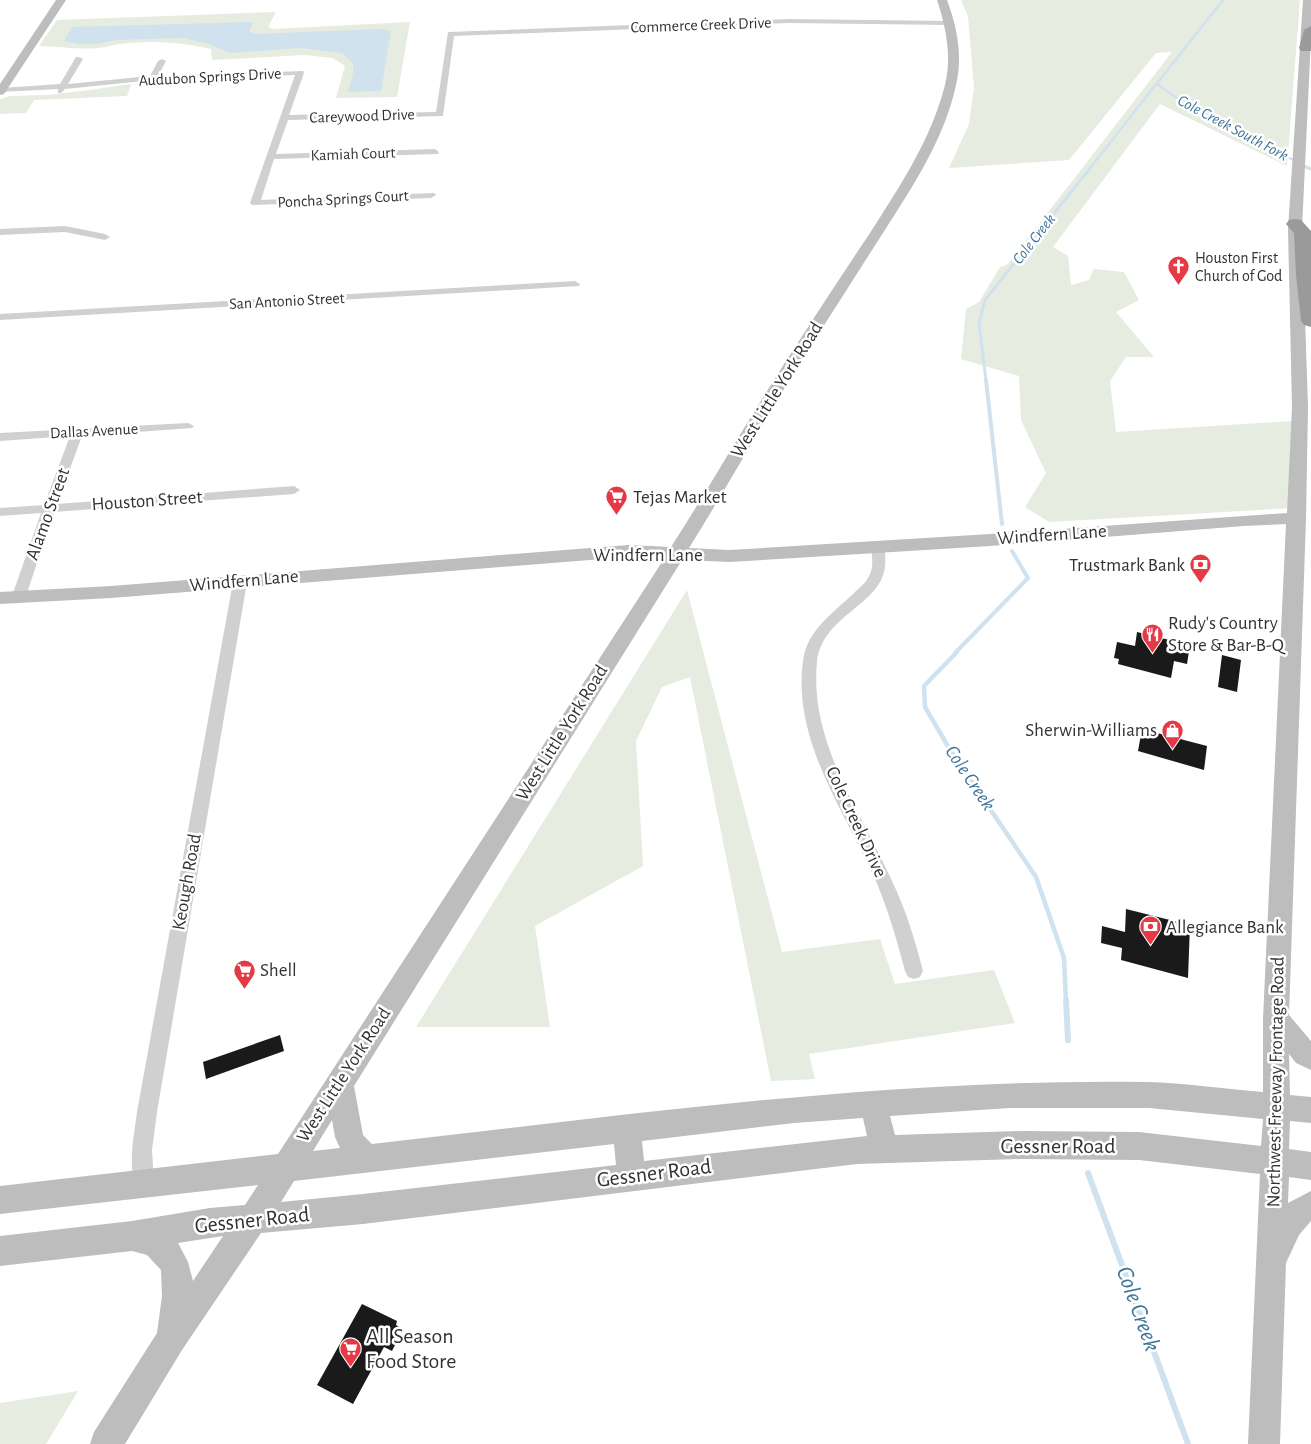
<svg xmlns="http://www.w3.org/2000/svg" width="1311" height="1444" viewBox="0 0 1311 1444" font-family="'Alegreya Sans',sans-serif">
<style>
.green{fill:#e6ecdf}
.water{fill:#cfe2ee}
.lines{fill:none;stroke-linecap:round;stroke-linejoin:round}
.stream-far4{stroke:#cfe2ee;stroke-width:2.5}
.stream-far3{stroke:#cfe2ee;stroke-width:3}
.stream-far2{stroke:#cfe2ee;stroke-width:4}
.stream-far1{stroke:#cfe2ee;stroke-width:4.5}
.stream{stroke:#cfe2ee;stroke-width:6}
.building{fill:#1a1a1a}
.street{fill:#d0d0d0;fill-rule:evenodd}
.secondary{fill:#bdbdbd;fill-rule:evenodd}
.highway{fill:#9a9a9a;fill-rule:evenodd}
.labels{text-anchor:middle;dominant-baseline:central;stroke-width:5;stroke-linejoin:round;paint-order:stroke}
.far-street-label{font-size:16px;fill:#333;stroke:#fff}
.far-water-label{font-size:16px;font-style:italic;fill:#3f7597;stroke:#fff}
.far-poi-label{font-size:16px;fill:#333;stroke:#fff;text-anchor:start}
.street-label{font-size:19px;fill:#333;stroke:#fff}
.poi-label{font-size:19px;fill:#333;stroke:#fff;text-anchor:start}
.water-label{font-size:20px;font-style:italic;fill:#3f7597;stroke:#fff}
.near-street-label{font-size:22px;fill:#333;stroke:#fff}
.near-poi-label{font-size:22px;fill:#333;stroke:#fff;text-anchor:start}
.near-water-label{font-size:24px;font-style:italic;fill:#3f7597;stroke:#fff}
</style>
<rect width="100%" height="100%" fill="#fff"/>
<g class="green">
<path d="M961,0H1300L1287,166L1160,104L1053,247L1068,256L1071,285L1089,280L1094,269L1124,272L1139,300L1116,312L1154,357H1126L1110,381L1116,432L1293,421L1292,508L1049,522L1025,507L1046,473L1021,420L1019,376L961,359L966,309L979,302L1000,267L1008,264L1172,52L1156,53L1069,160L949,168L969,124L974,88L968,16Z"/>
<path d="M276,12L268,27L272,29L410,22L397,97L336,98L345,66L333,58L305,55L212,60L211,49C182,42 149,40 119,44C112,45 104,48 97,48C77,50 59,46 39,46L57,20Z"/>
<path d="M131,84L127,96L34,100L26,113L0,114V99L10,96L47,95L90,90Z"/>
<path d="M687,590L782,952L880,939L895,984L994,970L1015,1023L809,1054L815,1079L771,1081L690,677L662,687L636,741L643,866L535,926L550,1027H416Z"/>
<path d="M78,1391L46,1444H0V1403Z"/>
</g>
<path class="water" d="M253,22L249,32L257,34L380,29L391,31L381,91L348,92L353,73V63L342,53L301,48L231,53L209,44L183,38L117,40L95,44H78L64,41L72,27Z"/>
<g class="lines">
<g class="stream-far4">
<path d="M1157,84L1187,105L1309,168"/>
<path d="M1090,168L1223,0"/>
</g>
<g class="stream-far3">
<path d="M1306,167L1311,169"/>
<path d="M986,381L979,323L985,300L1091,167"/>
</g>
<g class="stream-far2">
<path d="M986,380L1002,524"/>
<path d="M955,653L1028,578L1012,551"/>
</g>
<path class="stream-far1" d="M957,652L924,686L925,707L949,748L1036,877L1064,958L1066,1001"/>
<g class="stream">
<path d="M1066,1000L1068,1040"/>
<path d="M1088,1173L1188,1444"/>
</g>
</g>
<g class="building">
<path d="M1137,632L1190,645L1187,664L1174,661L1171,678L1118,664L1119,659L1114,658L1117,642L1135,646Z"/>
<path d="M1222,655L1241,660L1237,692L1218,687Z"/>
<path d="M1142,729L1207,746L1204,770L1138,751Z"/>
<path d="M1126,909L1190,925L1188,978L1121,960L1122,948L1101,943L1102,926L1125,932Z"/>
<path d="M280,1035L284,1051L206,1079L203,1062Z"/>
<path d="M362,1304L397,1321L396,1325L403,1329L392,1351L384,1347L353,1404L317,1385Z"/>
</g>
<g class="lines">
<g class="street">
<path d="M789,19L950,21L954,23L950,25L789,23L454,36L443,116L288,120L276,154L435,149L439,152L438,154L274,159L261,200L434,193L436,195L431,198L252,205L250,203L295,75L153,80L65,89L61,93H58V89L0,92L1,88L60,84L76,57H79L83,59L68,84L150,76L158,61L162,59L166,61L158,76L303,71L304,73L289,115L436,112L448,32Z"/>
<path d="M65,226L105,234L110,237L105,240L65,232L0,235V229Z"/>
<path d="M575,281L580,284L579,286L0,320V314Z"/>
<path d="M188,423L194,426L192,428L82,436L57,504L294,486L300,490L294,494L54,512L26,596L24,599H14L12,596L41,513L0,516V508L44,505L70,436L0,441V433Z"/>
<path d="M878,542L885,546C885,555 886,564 884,572C875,607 822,617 817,662C809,742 861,812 892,881C906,910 915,940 923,971L920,977L914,979L908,977L905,971C897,940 888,910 876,881C845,812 792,740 803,661C807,630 833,613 854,593C859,588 866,583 869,576C874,567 872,556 871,546Z"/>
<path d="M240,578L245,579L247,582L157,1112L152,1150L154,1183L151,1190L144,1193L137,1190C127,1166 134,1137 137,1112L233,582L235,579Z"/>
</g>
<g class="secondary">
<path d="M56,0H66L4,94L0,95V84Z"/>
<path d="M937,0H947C957,27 963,56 956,85C944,140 913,186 883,233C859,270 836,307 812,344C769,411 731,481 689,548L730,550L990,534L1287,513L1292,407L1288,229L1303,0H1311V38L1302,229L1308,407L1306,518L1289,1015L1311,1041V1070L1296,1063L1289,1054L1290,1095L1311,1097V1123L1290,1121L1289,1149L1311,1152V1180L1289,1177L1288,1203L1311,1191V1221L1299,1235L1286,1263L1280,1444H1248L1260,1174L1139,1160L1021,1159L857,1164L363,1224L261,1233L182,1350L125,1444H90L94,1432L157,1333L162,1296L161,1270L147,1255L132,1251L0,1266V1236L132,1221L210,1208L245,1205L258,1185L0,1214V1186L278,1154L664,559L628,557L111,598L0,604V592L111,586L628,545L671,547C714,480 753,411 797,344C821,307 845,270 870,233C900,186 931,140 945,85C952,57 946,27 937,0ZM1286,524L1263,1019V1092C1224,1089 1185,1083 1146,1082C887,1078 629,1115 372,1144L363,1135L354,1086L682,560L730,562L990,546L1244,526ZM1009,1108H1149L1263,1119L1261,1146L1139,1132L1021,1131L895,1135L890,1116ZM863,1118L867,1136L644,1161L642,1141L794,1123ZM332,1120L335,1137L340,1148L313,1151ZM614,1144L616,1165L363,1194L281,1202L294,1181ZM223,1236L193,1281L188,1262L178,1243Z"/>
</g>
<g class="highway">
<path d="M1311,26V51H1301L1299,48L1304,30Z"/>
<path d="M1295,219L1301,220L1311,231V327L1304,325L1301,321L1296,275L1294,233L1286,224L1289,220Z"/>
</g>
</g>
<defs>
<symbol id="church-pin" viewBox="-11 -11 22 30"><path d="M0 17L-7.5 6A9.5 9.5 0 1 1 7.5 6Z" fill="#e63946" stroke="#fff"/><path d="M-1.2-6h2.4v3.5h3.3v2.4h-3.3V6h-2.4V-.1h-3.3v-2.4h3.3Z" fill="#fff"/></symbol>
<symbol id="supermarket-pin" viewBox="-11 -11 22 30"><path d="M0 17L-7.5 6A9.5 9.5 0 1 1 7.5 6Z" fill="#e63946" stroke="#fff"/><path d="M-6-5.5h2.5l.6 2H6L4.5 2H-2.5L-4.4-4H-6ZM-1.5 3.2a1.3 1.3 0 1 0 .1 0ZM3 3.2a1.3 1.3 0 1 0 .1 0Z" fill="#fff"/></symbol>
<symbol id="bank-pin" viewBox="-11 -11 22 30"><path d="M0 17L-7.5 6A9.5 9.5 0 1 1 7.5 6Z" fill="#e63946" stroke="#fff"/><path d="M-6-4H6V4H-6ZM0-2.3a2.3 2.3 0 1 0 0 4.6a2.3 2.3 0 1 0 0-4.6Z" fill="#fff"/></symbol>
<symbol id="restaurant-pin" viewBox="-11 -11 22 30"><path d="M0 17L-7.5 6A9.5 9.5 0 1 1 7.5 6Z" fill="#e63946" stroke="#fff"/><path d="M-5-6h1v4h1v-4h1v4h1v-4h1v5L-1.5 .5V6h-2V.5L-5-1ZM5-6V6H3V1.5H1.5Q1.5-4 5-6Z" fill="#fff"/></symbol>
<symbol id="shop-pin" viewBox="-11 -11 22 30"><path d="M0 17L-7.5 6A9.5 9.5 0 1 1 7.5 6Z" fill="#e63946" stroke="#fff"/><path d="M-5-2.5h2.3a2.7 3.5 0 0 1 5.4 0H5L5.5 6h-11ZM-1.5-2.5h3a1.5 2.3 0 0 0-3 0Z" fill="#fff"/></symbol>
</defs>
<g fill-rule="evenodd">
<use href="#church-pin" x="1166" y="254" width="25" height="34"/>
<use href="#supermarket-pin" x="604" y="484" width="25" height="34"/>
<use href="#bank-pin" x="1188" y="552" width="25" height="34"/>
<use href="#restaurant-pin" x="1140" y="622" width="25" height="34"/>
<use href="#shop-pin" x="1160" y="718" width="25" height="34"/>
<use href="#bank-pin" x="1138" y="914" width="25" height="34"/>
<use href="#supermarket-pin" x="232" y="958" width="25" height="34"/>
<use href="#supermarket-pin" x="338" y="1336" width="25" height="34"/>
</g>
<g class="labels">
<g class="far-street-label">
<text transform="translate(701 25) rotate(-2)">Commerce Creek Drive</text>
<text transform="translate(210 77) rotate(-3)">Audubon Springs Drive</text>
<text transform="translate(362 116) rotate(-2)">Careywood Drive</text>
<text transform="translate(353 154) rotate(-2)">Kamiah Court</text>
<text transform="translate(343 199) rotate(-3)">Poncha Springs Court</text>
<text transform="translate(287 301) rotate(-3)">San Antonio Street</text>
<text transform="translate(94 431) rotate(-3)">Dallas Avenue</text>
</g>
<g class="far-water-label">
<text transform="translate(1233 128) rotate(28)">Cole Creek South Fork</text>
<text transform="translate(1034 239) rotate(-52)">Cole Creek</text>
</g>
<g class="far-poi-label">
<text x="1195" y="258">Houston First<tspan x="1195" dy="18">Church of God</tspan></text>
</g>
<g class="street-label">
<text transform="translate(777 390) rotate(-58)">West Little York Road</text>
<text transform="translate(147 501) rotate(-4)">Houston Street</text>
<text transform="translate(48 514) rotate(-70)">Alamo Street</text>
<text transform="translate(1052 535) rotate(-4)">Windfern Lane</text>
<text x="648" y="555">Windfern Lane</text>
<text transform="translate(244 581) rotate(-5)">Windfern Lane</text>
<text transform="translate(562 733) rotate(-58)">West Little York Road</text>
<text transform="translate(856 822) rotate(65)">Cole Creek Drive</text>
<text transform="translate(187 882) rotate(-80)">Keough Road</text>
<text transform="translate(344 1075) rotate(-57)">West Little York Road</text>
<text transform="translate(1276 1082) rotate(-89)">Northwest Freeway Frontage Road</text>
</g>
<g class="poi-label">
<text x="633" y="497">Tejas Market</text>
<text x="1185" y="565" text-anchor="end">Trustmark Bank</text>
<text x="1168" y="623">Rudy's Country<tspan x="1168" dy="22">Store &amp; Bar-B-Q</tspan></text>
<text x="1157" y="730" text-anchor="end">Sherwin-Williams</text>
<text x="1166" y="927">Allegiance Bank</text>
<text x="260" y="970">Shell</text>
</g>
<g class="water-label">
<text transform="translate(970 778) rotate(56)">Cole Creek</text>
</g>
<g class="near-street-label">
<text x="1058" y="1146">Gessner Road</text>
<text transform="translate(654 1173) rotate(-7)">Gessner Road</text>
<text transform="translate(252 1220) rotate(-6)">Gessner Road</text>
</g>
<g class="near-poi-label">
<text x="366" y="1336">All Season<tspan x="366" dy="25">Food Store</tspan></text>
</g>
<g class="near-water-label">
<text transform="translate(1138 1309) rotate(70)">Cole Creek</text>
</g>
</g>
</svg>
